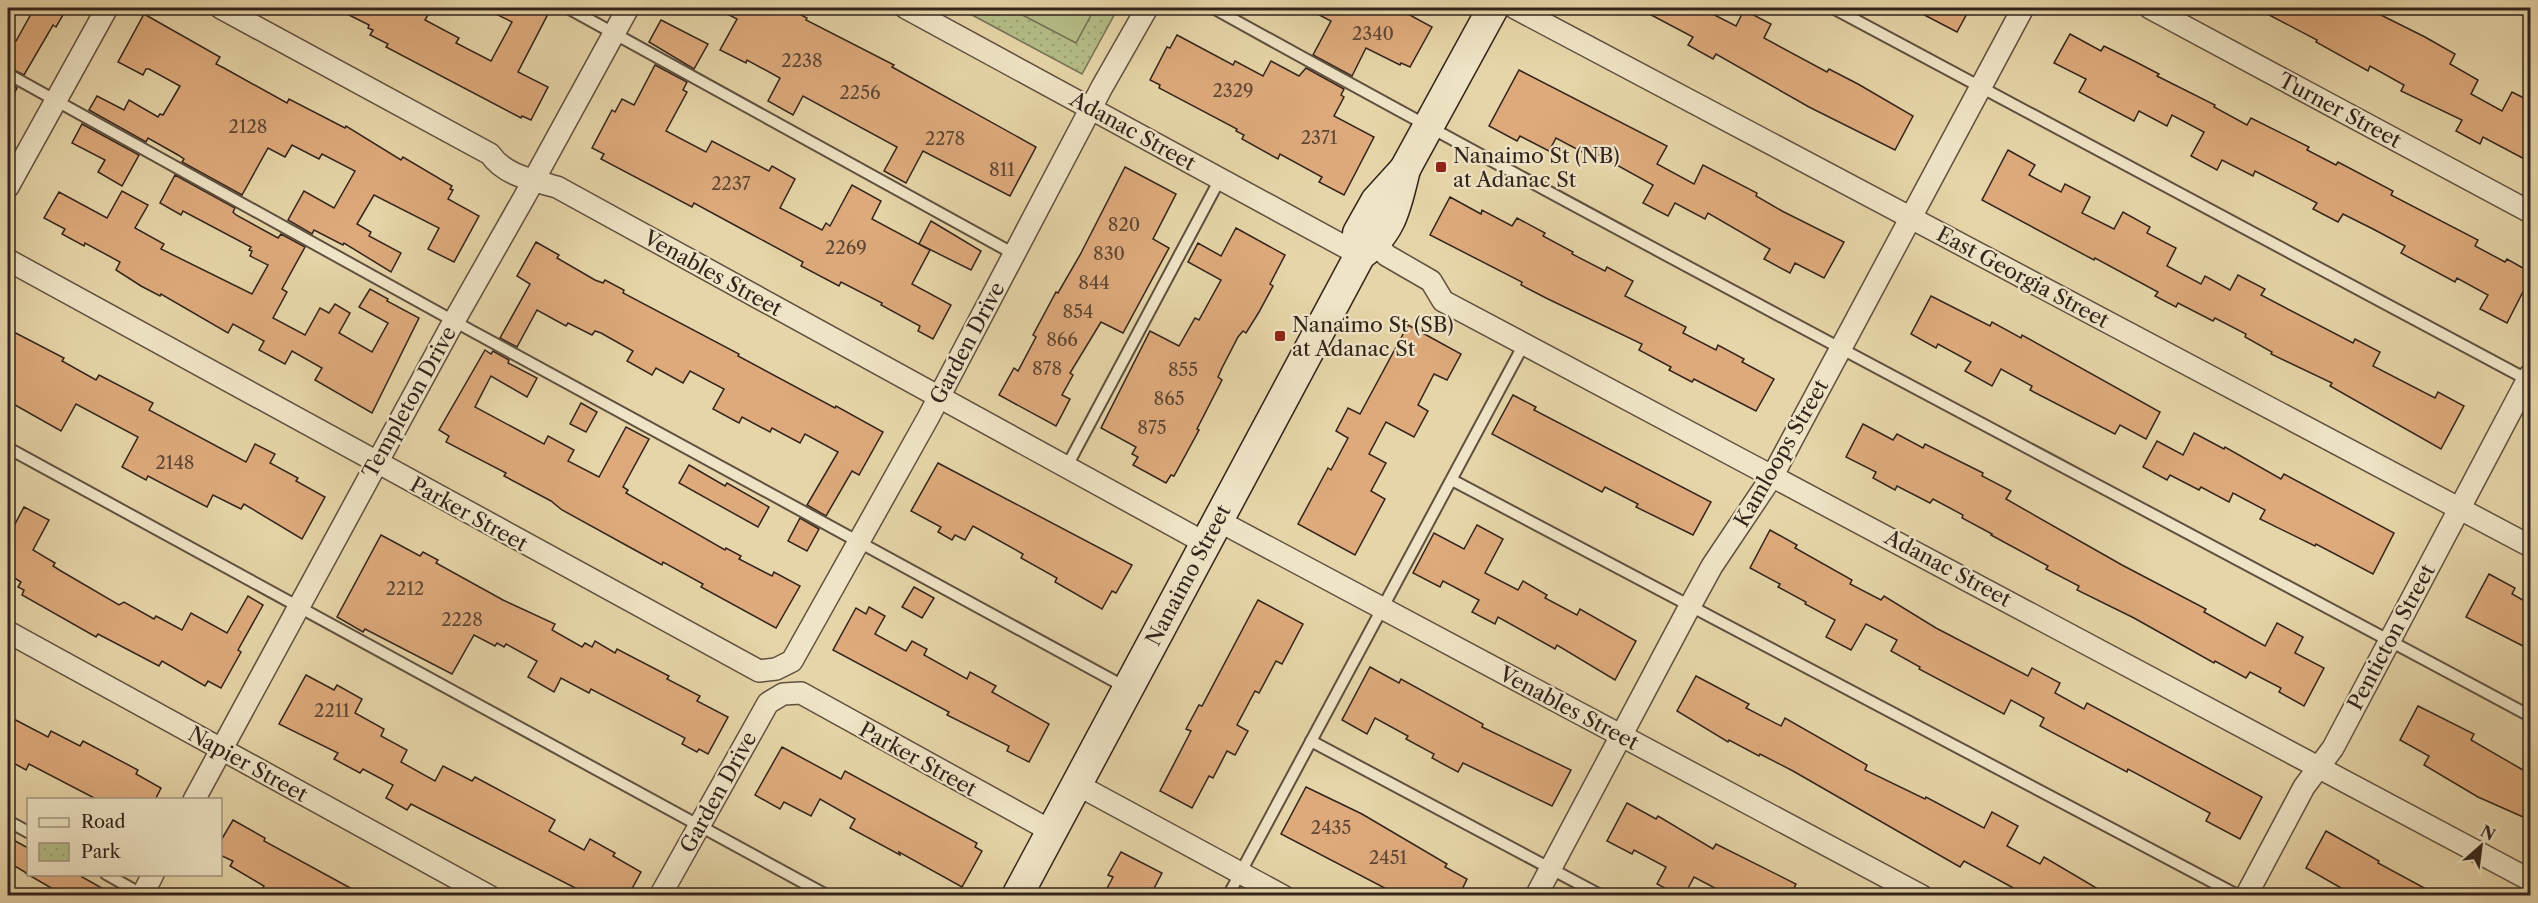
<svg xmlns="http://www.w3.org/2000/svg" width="2538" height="903" viewBox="0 0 2538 903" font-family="'Libre Caslon Text',serif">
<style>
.park{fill:url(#park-dots);stroke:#747052;stroke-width:1.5}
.pitch{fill:#b5bd88;stroke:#747052;stroke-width:1.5}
.building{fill:#deaa7c;stroke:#32241c;stroke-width:1.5}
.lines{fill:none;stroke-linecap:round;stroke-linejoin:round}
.service-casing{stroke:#5f503f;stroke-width:14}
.minor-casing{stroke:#5f503f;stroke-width:24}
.secondary-casing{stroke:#32241c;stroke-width:33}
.service{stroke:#efe4c6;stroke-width:10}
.minor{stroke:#efe4c6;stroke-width:21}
.secondary{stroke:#efe4c6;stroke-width:30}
.poi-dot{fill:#8f2418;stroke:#efe4c6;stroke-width:2}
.labels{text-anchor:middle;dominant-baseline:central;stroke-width:4.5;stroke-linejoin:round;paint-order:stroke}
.number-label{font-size:18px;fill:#5d4634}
.street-label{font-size:21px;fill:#32241c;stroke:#efe4c6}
.poi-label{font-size:21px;fill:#32241c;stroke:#efe4c6;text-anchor:start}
</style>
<defs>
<pattern id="park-dots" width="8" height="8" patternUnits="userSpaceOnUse" patternTransform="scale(1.5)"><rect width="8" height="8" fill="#b5bd88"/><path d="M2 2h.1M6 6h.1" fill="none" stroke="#9ca275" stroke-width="1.8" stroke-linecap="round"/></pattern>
</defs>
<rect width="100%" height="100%" fill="#e6d5a8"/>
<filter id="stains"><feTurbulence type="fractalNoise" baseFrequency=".00333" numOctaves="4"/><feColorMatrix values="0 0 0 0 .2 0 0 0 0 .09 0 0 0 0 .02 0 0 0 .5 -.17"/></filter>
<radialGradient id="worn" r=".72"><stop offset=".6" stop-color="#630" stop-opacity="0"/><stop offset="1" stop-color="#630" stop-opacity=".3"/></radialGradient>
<path class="park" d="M959,8H1118L1082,74Z"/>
<path class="pitch" d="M1009,8H1095L1076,43Z"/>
<g class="building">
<path d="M20,8H67L56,27L53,25L24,75L8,67V50L13,39L16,41L31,14Z"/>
<path d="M335,8H432L425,20L459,38L456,43L491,61L512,22L484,8H540L549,12L518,72L548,87L531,120L522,116L521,118L386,47L388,44L370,35L373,30L368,28L369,25Z"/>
<path d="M716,8H788L807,18L806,20L894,65L892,67L1036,147L1010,196L923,151L906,183L884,171L897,147L803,96L793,115L768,101L780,78L747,60L746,63L720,50L737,19Z"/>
<path d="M1306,8H1397L1432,27L1410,67L1401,63L1400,65L1366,48L1352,76L1313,55L1331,21Z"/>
<path d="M1638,8H1701L1736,26L1744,10L1771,24L1764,38L1827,72L1829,69L1858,84L1913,116L1895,150L1809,107L1716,54L1713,59L1688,45L1693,37Z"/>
<path d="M1911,8H1970L1957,32Z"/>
<path d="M2256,8H2367L2425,37L2455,54L2450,64L2478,80L2471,94L2502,111L2512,92L2530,101V162L2483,137L2480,144L2456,131L2462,120L2401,91L2404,85L2370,66L2368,71L2316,42L2317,40Z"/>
<path d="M144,14L220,57L216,64L224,68L287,103L289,99L345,128L346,126L401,160L403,157L452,186L450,189L453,190L448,199L479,216L454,262L428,249L439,228L374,195L357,224L371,232L369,236L401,253L391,272L344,243L343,245L314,230L312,234L288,220L304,191L334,208L355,171L322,154L319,159L292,145L285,157L268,148L242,195L182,162L184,159L178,155L148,138L146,142L89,110L97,96L124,110L129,100L158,117L160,114L163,115L180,86L149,69H146L143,75L118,62Z"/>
<path d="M661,20L708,44L694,69L649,42Z"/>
<path d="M2070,34L2101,51L2104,46L2134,61L2159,74L2157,76L2215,105L2214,107L2247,125L2251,118L2309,147L2307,150L2336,165L2338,162L2393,191L2391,195L2478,240L2475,246L2505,262L2507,259L2530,272V278L2507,323L2480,309L2488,295L2457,278L2455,282L2401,253L2405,246L2373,229L2343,214L2338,222L2313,209L2317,203L2255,171L2253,176L2222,160L2217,170L2191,156L2204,132L2172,115L2167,126L2139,111L2134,121L2079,92L2086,79L2054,63Z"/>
<path d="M1177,35L1233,65L1235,61L1263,76L1271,61L1299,76L1306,68L1344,89L1341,95L1344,97L1334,116L1374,137L1344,195L1319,182L1322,177L1280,154L1278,159L1242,139L1244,135L1236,131L1237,129L1159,88L1160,85L1150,80L1167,47L1170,48Z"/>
<path d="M655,65L687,82L683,90L687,92L666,131L706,152L712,141L769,171L772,166L795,179L780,208L822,230L826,223L830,226L852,185L881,201L872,219L930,250L912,284L951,305L933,339L918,331L920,326L881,305L882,303L841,282L839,286L801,266L803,262L751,234L694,203L692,207L601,159L604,154L592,148L612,110L615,112L622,99L634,105Z"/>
<path d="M1519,70L1667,146L1657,164L1694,184L1703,165L1757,193L1756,196L1782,211L1844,242L1824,278L1795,263L1790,273L1764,259L1770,249L1708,213L1705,219L1675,203L1668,216L1643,203L1653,185L1588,149L1586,154L1556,138L1549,151L1520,136L1517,141L1489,126Z"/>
<path d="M8,82L17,88L8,105Z"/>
<path d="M82,124L139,155L122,186L98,172L105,160L72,143Z"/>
<path d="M2008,150L2035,165L2029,175L2061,192L2065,184L2090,197L2082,213L2114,229L2123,212L2150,227L2147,233L2176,248L2167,266L2201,284L2205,276L2230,290L2238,275L2265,289L2261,295L2353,343L2355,339L2380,352L2373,366L2435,398L2438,392L2464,406L2441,449L2330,386L2332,383L2271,354L2272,352L2245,337L2246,334L2215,318L2213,321L2178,303L2176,307L2155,296L2158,292L2095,258L2094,260L1982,200Z"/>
<path d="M1125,167L1176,194L1153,239L1169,248L1123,333L1101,322L1070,373L1073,375L1062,395L1070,399L1056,426L999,395L1014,368L1018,371L1036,337L1033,335L1056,292L1058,293L1080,255Z"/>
<path d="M175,175L235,208L233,212L236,215L278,238L281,234L305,247L282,289L287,292L273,318L305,335L320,308L329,313L335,304L350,313L339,333L372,352L388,323L359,307L370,289L388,299L387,301L419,318L372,413L315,380L322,368L292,351L285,364L259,350L264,341L233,324L228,333L161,294L160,296L141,286L116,270L120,262L85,243L84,246L62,234L65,229L44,218L59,192L107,218L122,191L148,205L135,228L164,244L161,249L252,294L268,265L250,256L252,251L249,250L251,247L183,211L181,215L160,203Z"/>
<path d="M1450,197L1481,214L1482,210L1512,226L1517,218L1545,233L1543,236L1573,252L1572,254L1605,271L1607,267L1633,281L1625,296L1686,327L1683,333L1716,350L1718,345L1744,359L1742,362L1774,379L1756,411L1694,379L1692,382L1669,370L1671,367L1639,350L1642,344L1548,299L1521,285L1522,282L1430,235Z"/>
<path d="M931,221L981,251L971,270L919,244Z"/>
<path d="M1236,228L1285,255L1270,284L1273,286L1259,312L1246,333L1243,331L1238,337L1222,368L1218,377L1222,380L1197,429L1199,430L1174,476L1171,475L1166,483L1133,465L1138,457L1132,454L1136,447L1101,428L1150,331L1179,346L1195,318L1199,320L1221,280L1188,262L1198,243L1221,256Z"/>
<path d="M536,242L559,255L557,258L595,280L603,283L605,280L624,290L623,293L739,354L738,356L835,408L836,406L883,432L859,475L852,471L826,516L807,505L838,452L805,434L800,443L772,428L770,432L742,417L739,423L713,409L724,389L690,371L683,383L656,368L652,375L627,361L633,351L601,333L595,331L592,335L568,323L566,326L537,310L517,347L500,338L530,284L517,276Z"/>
<path d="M1931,296L1990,326L1992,322L2021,338L2022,335L2160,412L2146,439L2120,425L2115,434L2030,390L2032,386L2001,369L1992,386L1965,371L1971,362L1938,344L1936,348L1911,334Z"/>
<path d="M1408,325L1461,354L1447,380L1434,374L1418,405L1428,411L1414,437L1386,422L1369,454L1386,463L1371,491L1385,499L1355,555L1298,524L1328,468L1331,470L1348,438L1336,431L1348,408L1360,414Z"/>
<path d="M8,329L64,358L62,361L96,380L99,375L153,403L149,410L246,462L255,444L275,454L270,463L298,478L296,481L325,497L302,539L244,504L241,509L213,495L207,507L148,476L146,480L122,467L138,437L76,404L61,431L8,401Z"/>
<path d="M485,350L491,354L493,351L509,360L508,363L537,378L527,397L491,376L475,407L544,444L548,436L574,450L568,461L599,477L626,427L649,439L623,487L628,490L626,493L725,550L726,548L741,556L739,559L772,576L774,572L800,586L776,628L701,587L703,584L663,562L662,565L633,549L562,510L551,501L504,476L506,473L446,442L449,436L439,430Z"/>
<path d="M1513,395L1536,407L1534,410L1711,502L1693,535L1636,507L1638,504L1605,487L1602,492L1492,434Z"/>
<path d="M581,403L597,412L586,432L570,424Z"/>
<path d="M1863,424L1893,440L1897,434L1923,448L1925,444L1983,473L1982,476L2011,491L2006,499L2122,565L2206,609L2204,612L2265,646L2277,623L2303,637L2295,653L2324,668L2304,706L2279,692L2281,688L2250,672L2246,678L2215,661L2214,663L2134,618L2077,590L2079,586L2046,569L2048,566L1991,535L1992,534L1962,518L1963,515L1933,499L1930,503L1897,486L1895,490L1873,478L1876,472L1846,457Z"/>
<path d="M2194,433L2224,449L2225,447L2281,479L2284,474L2394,533L2373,574L2316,544L2315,546L2260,519L2265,510L2233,493L2229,502L2201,487L2199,490L2170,475L2167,480L2143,467L2157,441L2183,455Z"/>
<path d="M938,463L1132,565L1116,593L1112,591L1102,609L1055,582L1057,578L1021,558L1023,554L973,526L965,540L955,535L952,540L938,532L941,527L911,511Z"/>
<path d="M689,465L725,486L727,483L769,507L758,527L679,483Z"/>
<path d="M24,507L49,520L33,550L55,563L53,566L61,571L119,605L124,602L154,619L156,616L182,630L191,613L227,633L248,596L263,605L238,650L241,652L221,688L208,681L205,686L162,661L159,666L98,634L96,637L22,595L24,590L18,587L21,582L8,574V537Z"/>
<path d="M800,518L819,529L807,551L788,541Z"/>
<path d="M1477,525L1503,539L1485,573L1518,590L1523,581L1547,595L1545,598L1577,615L1580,609L1636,641L1615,680L1557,645L1555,649L1498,617L1495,624L1472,612L1479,600L1443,581L1440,587L1413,573L1434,533L1464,549Z"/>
<path d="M1770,530L1797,545L1795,548L1852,580L1850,584L1881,600L1884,596L1936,628L2028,676L2032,668L2060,683L2055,693L2084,709L2087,703L2262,797L2240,839L2206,821L2210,813L2128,769L2127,772L2040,726L2044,718L2011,700L2004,714L1919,669L1920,667L1891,651L1897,640L1866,624L1851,650L1826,637L1835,620L1805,604L1806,602L1778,587L1780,584L1750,568Z"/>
<path d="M381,535L420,556L423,552L438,560L436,563L503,600L555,624L552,630L582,647L585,643L592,647L595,641L615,653L617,649L669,676L667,679L700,696L697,701L728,717L708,754L699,749L697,752L682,744L685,738L591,689L589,693L561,678L554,692L528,677L537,661L506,644L504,647L497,643L495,646L474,635L452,674L365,629L363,632L337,617Z"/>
<path d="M2489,574L2515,588L2512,594L2530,604V647L2525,644L2523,646L2466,617Z"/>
<path d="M914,587L934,598L922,618L902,607Z"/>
<path d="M1258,600L1303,624L1282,664L1276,661L1259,693L1255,691L1237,725L1248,731L1235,755L1227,751L1213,778L1209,776L1192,808L1160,791L1191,731L1186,729L1199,705L1202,706Z"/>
<path d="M869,607L885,616L875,634L906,651L912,641L927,649L924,655L967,679L970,672L996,686L992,692L1049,724L1029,762L1007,751L1009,746L947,715L949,712L833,650L856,608L866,614Z"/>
<path d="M1370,667L1399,683L1401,679L1483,724L1482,727L1571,770L1552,806L1463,763L1458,772L1432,758L1434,754L1406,739L1408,736L1375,718L1367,734L1342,720Z"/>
<path d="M306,675L334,690L337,685L362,699L355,713L384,729L381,736L407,750L401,762L435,781L443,766L472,781L475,777L555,820L549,831L584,850L590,839L615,853L613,856L641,872L628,896H591L411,804L407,810L386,798L393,785L363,769L360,773L334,759L338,753L279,724Z"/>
<path d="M1696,676L1749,704L1746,708L1781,726L1785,718L1867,765L1865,770L1925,799L1926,797L1984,828L1992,812L2018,826L2007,846L2040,864L2044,857L2110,896H2028L1964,861L1960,867L1793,771L1760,754L1759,756L1729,740L1728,742L1677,711Z"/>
<path d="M2418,706L2474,734L2471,740L2530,774V820L2478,797L2424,765L2429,756L2400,740Z"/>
<path d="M8,716L48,737L51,731L80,746L83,741L138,770L136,774L161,788L155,800H98L29,764L26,770L8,760Z"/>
<path d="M782,747L841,779L845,771L977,843L975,847L982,851L962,887L899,852L900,855L850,828L855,819L820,799L811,816L784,802L780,809L755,795Z"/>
<path d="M1306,787L1362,814L1447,864L1445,867L1467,879L1459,896H1400L1281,834Z"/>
<path d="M1627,803L1656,819L1658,816L1713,849L1716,844L1796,884L1790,896H1730L1694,877L1684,896H1680L1657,884L1666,867L1634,850L1632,854L1607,841Z"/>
<path d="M233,820L265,838L264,841L365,896H258L264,886L230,866L233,861L220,855V842Z"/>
<path d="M2326,831L2379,861L2378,863L2439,896H2355L2306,868Z"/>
<path d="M8,837L28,848V874L8,862Z"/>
<path d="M1121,852L1162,873L1150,896H1103L1113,877L1108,875Z"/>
<path d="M27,874H77L116,896H65Z"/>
</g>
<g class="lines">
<defs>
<g id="service">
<path d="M568,8L1014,254"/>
<path d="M1213,8C1649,250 2091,480 2530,716"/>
<path d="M1833,8L2528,380"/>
<path d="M8,74L470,330L1125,687"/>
<path d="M8,448L828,896"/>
<path d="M1066,468L1220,179"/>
<path d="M1452,480L2239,896"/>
<path d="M1311,741L1602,896"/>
<path d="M8,821L28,832"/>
<path d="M106,874L145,896"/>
<path d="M1228,896L1524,344"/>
</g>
<g id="minor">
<path d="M221,8L490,154C505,176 533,180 557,187L1205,543"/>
<path d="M906,8L1360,255"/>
<path d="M1515,8L2530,546"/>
<path d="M2150,8L2530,212"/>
<path d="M8,187L107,8"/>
<path d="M1377,243L1386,255L1431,281L1443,301L2530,880"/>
<path d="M8,260L759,671L776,669L792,661L928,418L1102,87L1147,8"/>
<path d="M1217,520L1922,896"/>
<path d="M8,632L489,896"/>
<path d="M1076,784L1283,896"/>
<path d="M194,800L454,321L525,196L628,8"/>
<path d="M142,896L153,874"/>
<path d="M660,896L768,703L783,694L801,693L1051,831"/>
<path d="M1536,896L1690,606L1712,566L1773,475L2023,8"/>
<path d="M2246,896L2304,787L2333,748L2530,375"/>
</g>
<g id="secondary">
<path d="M1360,255L1358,233L1376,201L1405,169L1493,8"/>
<path d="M1017,896L1360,255C1392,232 1396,206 1405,169"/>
</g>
</defs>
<use href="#service" class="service-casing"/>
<use href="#minor" class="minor-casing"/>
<use href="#secondary" class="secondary-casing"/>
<use href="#service" class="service"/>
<use href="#minor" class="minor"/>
<use href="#secondary" class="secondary"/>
</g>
<g class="poi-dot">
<rect x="1435" y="161" width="12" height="12" rx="3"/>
<rect x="1274" y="330" width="12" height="12" rx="3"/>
</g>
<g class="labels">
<g class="number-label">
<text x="1373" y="34">2340</text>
<text x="802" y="61">2238</text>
<text x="1233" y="91">2329</text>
<text x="860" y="93">2256</text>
<text x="248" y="127">2128</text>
<text x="1319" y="138">2371</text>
<text x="945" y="139">2278</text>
<text x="1002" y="170">811</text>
<text x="731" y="184">2237</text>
<text x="1124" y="225">820</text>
<text x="846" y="248">2269</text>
<text x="1109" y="254">830</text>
<text x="1094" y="283">844</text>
<text x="1078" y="312">854</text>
<text x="1062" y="340">866</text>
<text x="1047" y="369">878</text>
<text x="1183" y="370">855</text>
<text x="1169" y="399">865</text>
<text x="1152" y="428">875</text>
<text x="175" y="463">2148</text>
<text x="405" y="589">2212</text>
<text x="462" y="620">2228</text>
<text x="332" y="711">2211</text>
<text x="1331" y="828">2435</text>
<text x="1388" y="858">2451</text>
</g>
<g class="street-label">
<text transform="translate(2340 110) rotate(28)">Turner Street</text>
<text transform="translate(1133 131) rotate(29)">Adanac Street</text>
<text transform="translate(713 273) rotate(29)">Venables Street</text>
<text transform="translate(2023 277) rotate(28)">East Georgia Street</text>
<text transform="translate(967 343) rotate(-62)">Garden Drive</text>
<text transform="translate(409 402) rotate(-61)">Templeton Drive</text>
<text transform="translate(1781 453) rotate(-60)">Kamloops Street</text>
<text transform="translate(469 514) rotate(29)">Parker Street</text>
<text transform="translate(1948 568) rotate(28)">Adanac Street</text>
<text transform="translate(1188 575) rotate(-62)">Nanaimo Street</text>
<text transform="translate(2391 637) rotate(-62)">Penticton Street</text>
<text transform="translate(1569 708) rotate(28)">Venables Street</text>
<text transform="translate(918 759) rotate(29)">Parker Street</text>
<text transform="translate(248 764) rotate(29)">Napier Street</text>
<text transform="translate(718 792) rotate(-61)">Garden Drive</text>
</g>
<g class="poi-label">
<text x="1453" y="155">Nanaimo St (NB)<tspan x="1453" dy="24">at Adanac St</tspan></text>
<text x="1292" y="324">Nanaimo St (SB)<tspan x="1292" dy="24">at Adanac St</tspan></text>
</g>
</g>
<rect width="2538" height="903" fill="none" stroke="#e6d5a8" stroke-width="30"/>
<rect x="9" y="9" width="2520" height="885" fill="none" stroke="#32241c" stroke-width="3"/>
<rect x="15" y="15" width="2508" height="873" fill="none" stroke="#32241c" stroke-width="1.5"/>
<rect x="27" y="798" width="195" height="78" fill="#efe4c6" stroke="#a39782" stroke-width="1.5"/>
<rect x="39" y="818" width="30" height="9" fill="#efe4c6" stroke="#a39782" stroke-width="1.5"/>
<text x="81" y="828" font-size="18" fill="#32241c">Road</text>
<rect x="39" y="843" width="30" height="18" fill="url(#park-dots)" stroke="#a39782" stroke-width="1.5"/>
<text x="81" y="858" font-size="18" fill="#32241c">Park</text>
<g transform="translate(2481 846) rotate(28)" stroke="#efe4c6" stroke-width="4.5" paint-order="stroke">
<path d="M0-4.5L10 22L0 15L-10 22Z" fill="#32241c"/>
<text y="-9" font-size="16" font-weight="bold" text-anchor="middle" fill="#32241c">N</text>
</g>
<rect width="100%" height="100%" filter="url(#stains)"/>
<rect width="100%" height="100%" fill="url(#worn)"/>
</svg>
